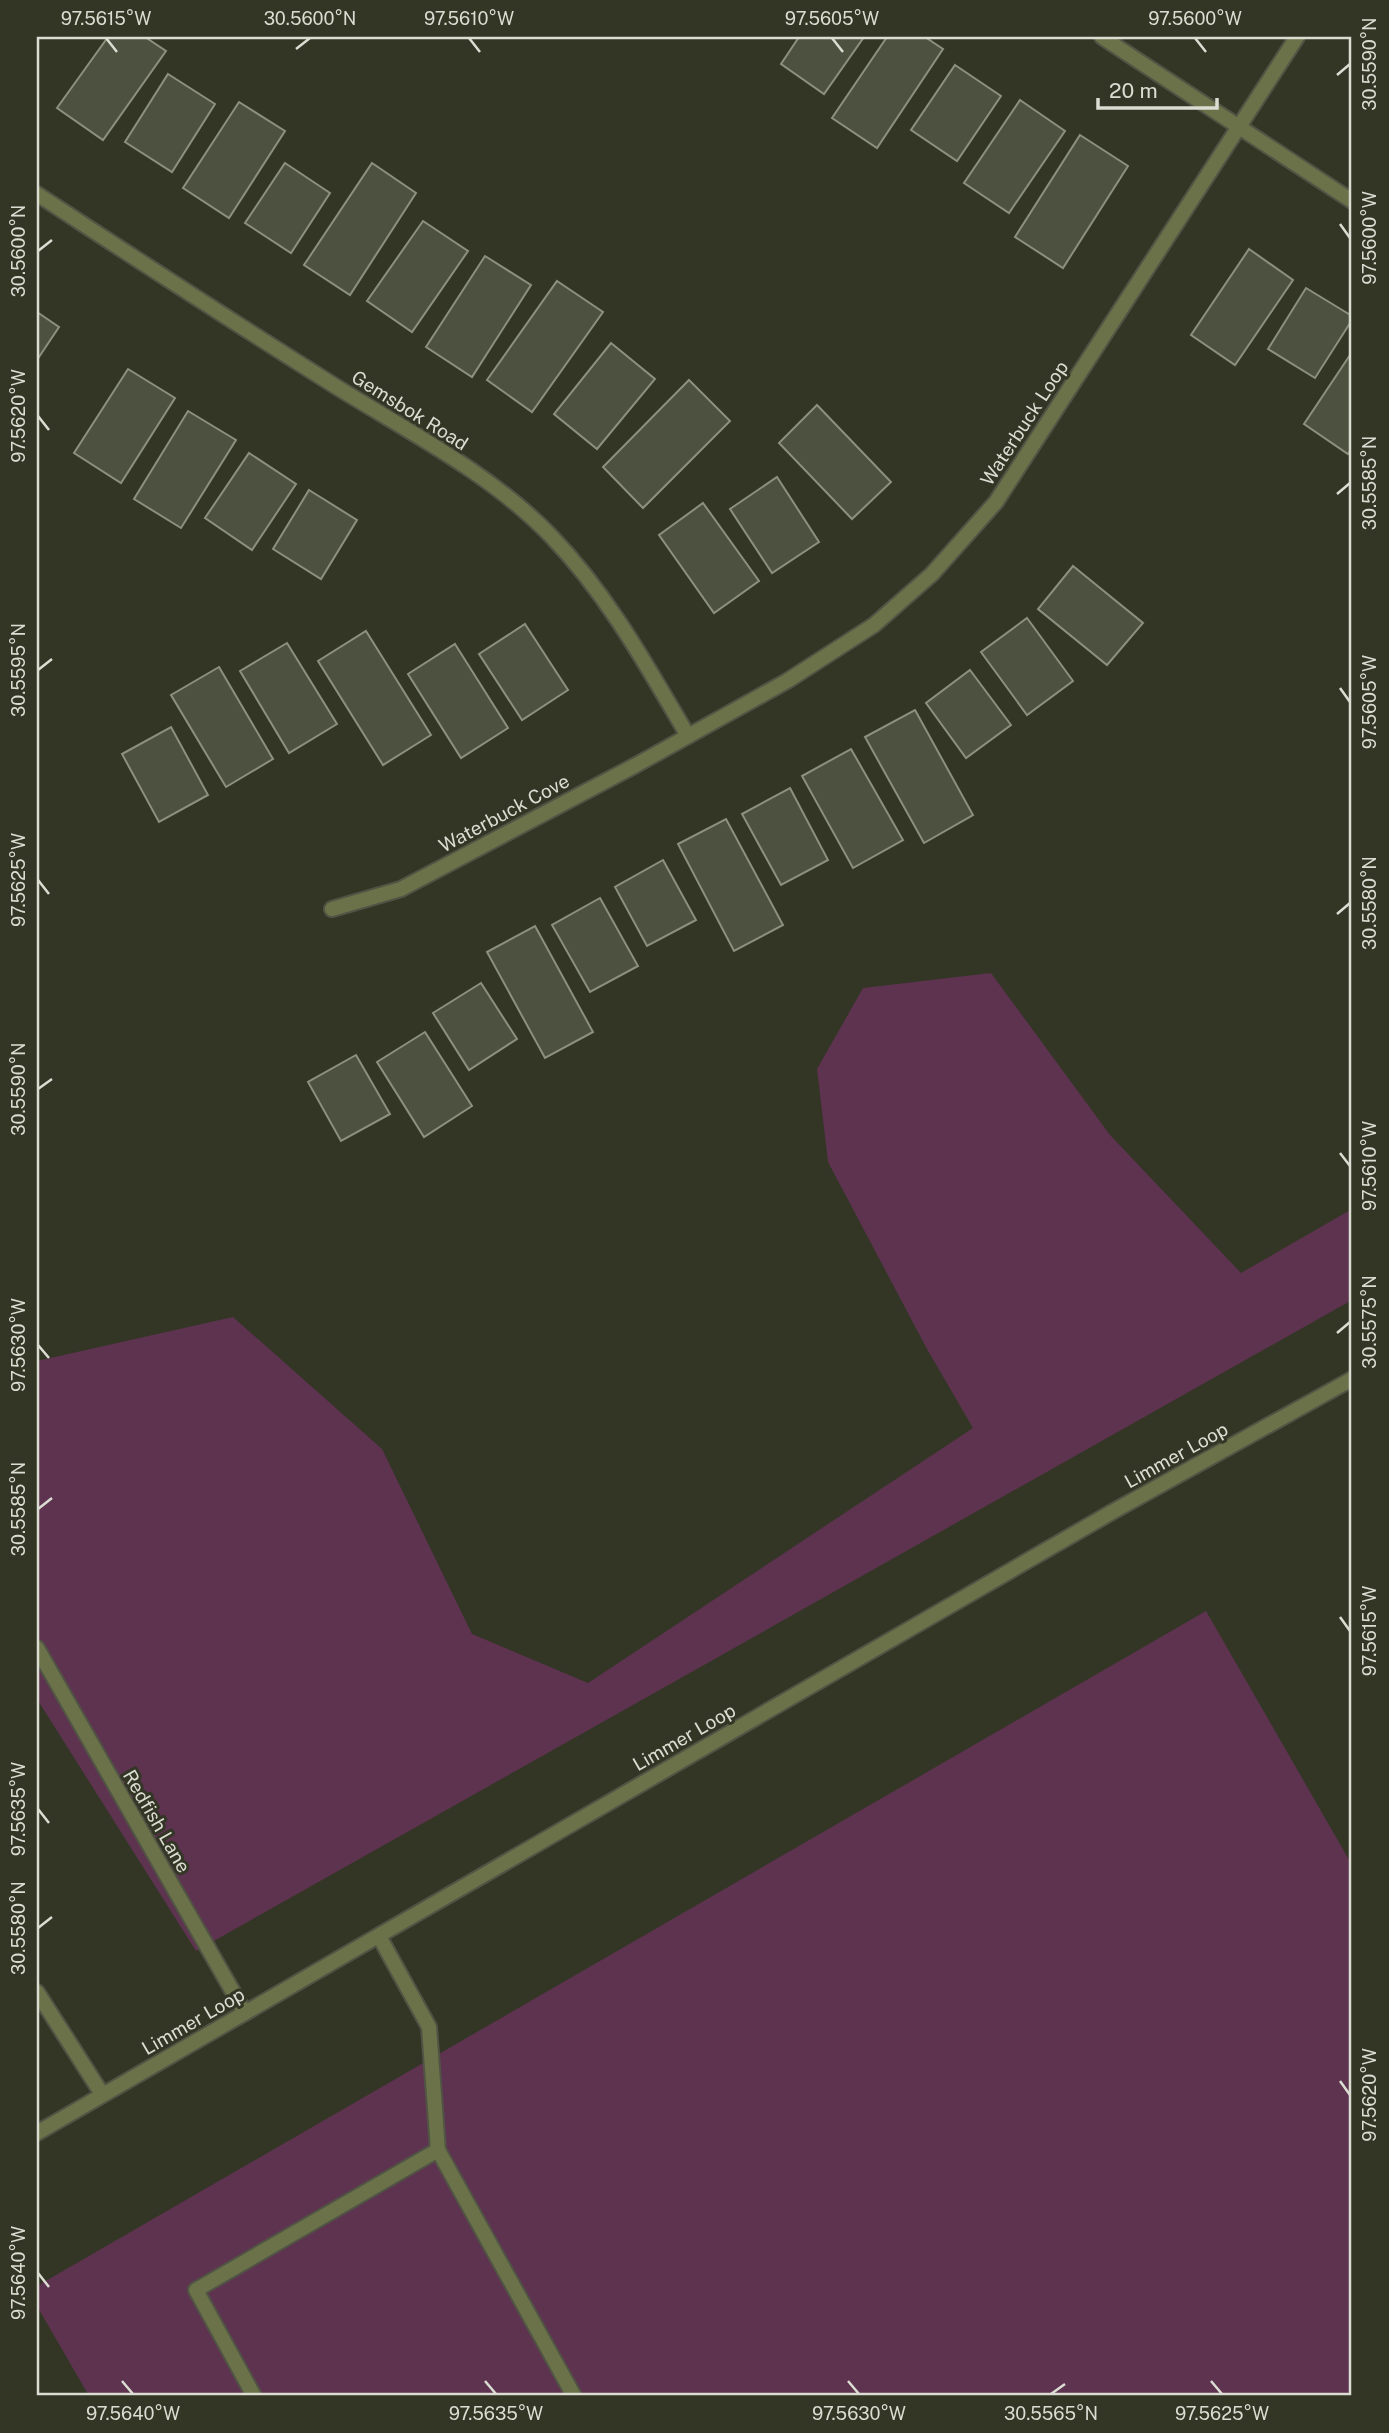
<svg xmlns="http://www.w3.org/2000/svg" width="1389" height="2433" viewBox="0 0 1389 2433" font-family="'Public Sans',sans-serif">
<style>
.green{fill:#5d3350}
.building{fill:#4d513f;stroke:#8d907e;stroke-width:2}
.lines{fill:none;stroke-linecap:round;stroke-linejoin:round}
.service-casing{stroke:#515444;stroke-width:18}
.minor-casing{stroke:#515444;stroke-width:18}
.tertiary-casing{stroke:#515444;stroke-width:18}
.service{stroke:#6b7249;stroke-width:14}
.minor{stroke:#6b7249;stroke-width:14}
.tertiary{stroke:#6b7249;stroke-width:14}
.ticks{fill:none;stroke:#dbddd3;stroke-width:2.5}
.labels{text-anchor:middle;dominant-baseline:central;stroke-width:6;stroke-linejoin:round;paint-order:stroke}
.street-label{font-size:19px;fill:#dbddd3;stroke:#333625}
.neatline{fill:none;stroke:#dbddd3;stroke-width:2.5}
.ticks-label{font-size:18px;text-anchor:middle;fill:#dbddd3}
</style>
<rect width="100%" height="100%" fill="#333625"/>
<g class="green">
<path d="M991,973L1110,1135L1241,1273L1352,1209V1300L196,1951L37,1699V1361L233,1317L382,1449L472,1634L588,1683L973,1428L927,1349L828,1162L817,1069L863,988Z"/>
<path d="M1206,1611L1352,1865V2396H89L37,2306V2286Z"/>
</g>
<g class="building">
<path d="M108,37H145L166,51L103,140L57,108Z"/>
<path d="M799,37H864L824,94L781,64Z"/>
<path d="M887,37H925L943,49L877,148L832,118Z"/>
<path d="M955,65L1001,96L957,161L911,130Z"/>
<path d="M168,74L215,104L172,172L125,142Z"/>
<path d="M1020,100L1065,131L1009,213L964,183Z"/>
<path d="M239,102L285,131L229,218L183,188Z"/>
<path d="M1080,135L1128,166L1063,268L1015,237Z"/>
<path d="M285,163L330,193L291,253L245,223Z"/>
<path d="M372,163L416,193L350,295L304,265Z"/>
<path d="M423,221L468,251L412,332L367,301Z"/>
<path d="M1249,249L1293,280L1235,365L1191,335Z"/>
<path d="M485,256L531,285L472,377L426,347Z"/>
<path d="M557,281L603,312L532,412L487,380Z"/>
<path d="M1306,288L1352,316V320L1315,378L1268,349Z"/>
<path d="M37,312L59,327L37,360Z"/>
<path d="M611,343L655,379L597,449L554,414Z"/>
<path d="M1352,352V448L1348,454L1304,424Z"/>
<path d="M128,369L175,398L121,483L74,453Z"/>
<path d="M689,380L730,421L643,508L603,467Z"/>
<path d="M817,405L891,482L852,519L779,443Z"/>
<path d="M188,411L236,440L181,528L134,499Z"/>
<path d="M249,453L296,484L252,550L205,518Z"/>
<path d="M777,477L819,542L772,573L730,509Z"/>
<path d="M309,490L357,520L321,579L273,549Z"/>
<path d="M703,503L759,581L714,613L659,535Z"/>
<path d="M1073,566L1143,623L1107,665L1038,609Z"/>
<path d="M1027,618L1073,681L1027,715L981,652Z"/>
<path d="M525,624L568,690L522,720L479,654Z"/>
<path d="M366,631L431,735L383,765L318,661Z"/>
<path d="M287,643L337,724L289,753L240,671Z"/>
<path d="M455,644L508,728L461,758L408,674Z"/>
<path d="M219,667L273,759L226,787L171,695Z"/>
<path d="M970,670L1011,725L966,758L926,703Z"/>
<path d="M915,710L973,815L924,843L865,737Z"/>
<path d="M171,727L208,795L159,822L122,754Z"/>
<path d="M851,749L903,840L853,868L802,776Z"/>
<path d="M790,788L828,860L781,885L742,814Z"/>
<path d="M726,819L783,925L734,951L678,844Z"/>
<path d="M663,860L696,920L647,946L615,887Z"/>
<path d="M600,898L638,966L590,992L552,925Z"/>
<path d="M535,926L593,1032L545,1058L487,952Z"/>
<path d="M481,983L517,1039L469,1070L433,1013Z"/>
<path d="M425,1032L472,1106L424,1137L377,1062Z"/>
<path d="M356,1055L390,1114L341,1141L308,1082Z"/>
</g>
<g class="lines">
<defs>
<g id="service">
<path d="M379,1936L429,2027L438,2150L574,2396"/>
<path d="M37,1992L102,2094"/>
<path d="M254,2396L196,2290L438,2150"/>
</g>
<g id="minor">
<path d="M1102,37L1352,201"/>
<path d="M37,194C136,259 235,323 335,386C409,432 490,473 551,536C608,595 647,666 688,736"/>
<path d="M332,909L401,889L636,765L787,681L874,625L932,574L996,502L1297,37"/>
<path d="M37,1648L245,2013"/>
</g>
<path id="tertiary" d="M37,2133L1112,1512L1352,1379"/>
</defs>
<use href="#service" class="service-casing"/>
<use href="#minor" class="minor-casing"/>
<use href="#tertiary" class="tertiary-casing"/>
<use href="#service" class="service"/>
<use href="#minor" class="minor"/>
<use href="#tertiary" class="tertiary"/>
</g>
<path class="ticks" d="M106,38L117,52M469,38L480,52M832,38L843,52M1195,38L1206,52M296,49L310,38M1337,75L1350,64M1340,224L1350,238M38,251L52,240M38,416L49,430M1337,494L1350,483M38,670L52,659M1340,688L1350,702M38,880L49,894M1337,914L1350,903M38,1089L52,1079M1340,1153L1350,1166M1337,1333L1350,1322M38,1345L49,1358M38,1509L52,1498M1340,1617L1350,1631M38,1809L49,1823M38,1928L52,1917M1340,2081L1350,2095M38,2273L49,2287M122,2381L133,2394M485,2381L496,2394M848,2381L859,2394M1211,2381L1222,2394M1051,2394L1065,2384"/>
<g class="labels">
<g class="street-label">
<text transform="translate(410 410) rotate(32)">Gemsbok Road</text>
<text transform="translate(1024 423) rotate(-57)">Waterbuck Loop</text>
<text transform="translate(504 813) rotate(-28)">Waterbuck Cove</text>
<text transform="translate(1176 1455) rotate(-29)">Limmer Loop</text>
<text transform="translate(684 1737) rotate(-30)">Limmer Loop</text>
<text transform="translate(157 1821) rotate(60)">Redfish Lane</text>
<text transform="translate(193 2021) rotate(-30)">Limmer Loop</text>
</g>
</g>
<rect width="1389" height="2433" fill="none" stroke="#333625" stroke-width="77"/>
<path d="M1098 98v10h119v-10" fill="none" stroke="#dbddd3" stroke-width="3.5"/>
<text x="1109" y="98" font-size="21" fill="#dbddd3" stroke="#333625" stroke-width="5" paint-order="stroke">20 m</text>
<rect x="38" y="38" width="1312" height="2356" class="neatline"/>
<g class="ticks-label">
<text x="106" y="25">97.5615°W</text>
<text x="310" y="25">30.5600°N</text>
<text x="469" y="25">97.5610°W</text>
<text x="832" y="25">97.5605°W</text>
<text x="1195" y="25">97.5600°W</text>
<text transform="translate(1370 64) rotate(-90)" y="6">30.5590°N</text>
<text transform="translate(1370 238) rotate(-90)" y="6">97.5600°W</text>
<text transform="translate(19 251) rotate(-90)" y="6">30.5600°N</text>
<text transform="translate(19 416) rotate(-90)" y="6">97.5620°W</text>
<text transform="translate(1370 483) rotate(-90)" y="6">30.5585°N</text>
<text transform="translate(19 670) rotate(-90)" y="6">30.5595°N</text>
<text transform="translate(1370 702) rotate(-90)" y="6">97.5605°W</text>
<text transform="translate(19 880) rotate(-90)" y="6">97.5625°W</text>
<text transform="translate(1370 903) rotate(-90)" y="6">30.5580°N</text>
<text transform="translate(19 1089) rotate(-90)" y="6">30.5590°N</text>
<text transform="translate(1370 1166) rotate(-90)" y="6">97.5610°W</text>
<text transform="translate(1370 1322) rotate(-90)" y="6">30.5575°N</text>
<text transform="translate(19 1345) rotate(-90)" y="6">97.5630°W</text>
<text transform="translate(19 1509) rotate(-90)" y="6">30.5585°N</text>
<text transform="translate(1370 1631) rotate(-90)" y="6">97.5615°W</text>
<text transform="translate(19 1809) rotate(-90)" y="6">97.5635°W</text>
<text transform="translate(19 1928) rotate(-90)" y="6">30.5580°N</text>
<text transform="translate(1370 2095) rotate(-90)" y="6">97.5620°W</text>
<text transform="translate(19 2273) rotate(-90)" y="6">97.5640°W</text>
<text x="133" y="2420">97.5640°W</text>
<text x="496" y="2420">97.5635°W</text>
<text x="859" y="2420">97.5630°W</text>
<text x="1051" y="2420">30.5565°N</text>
<text x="1222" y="2420">97.5625°W</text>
</g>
</svg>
